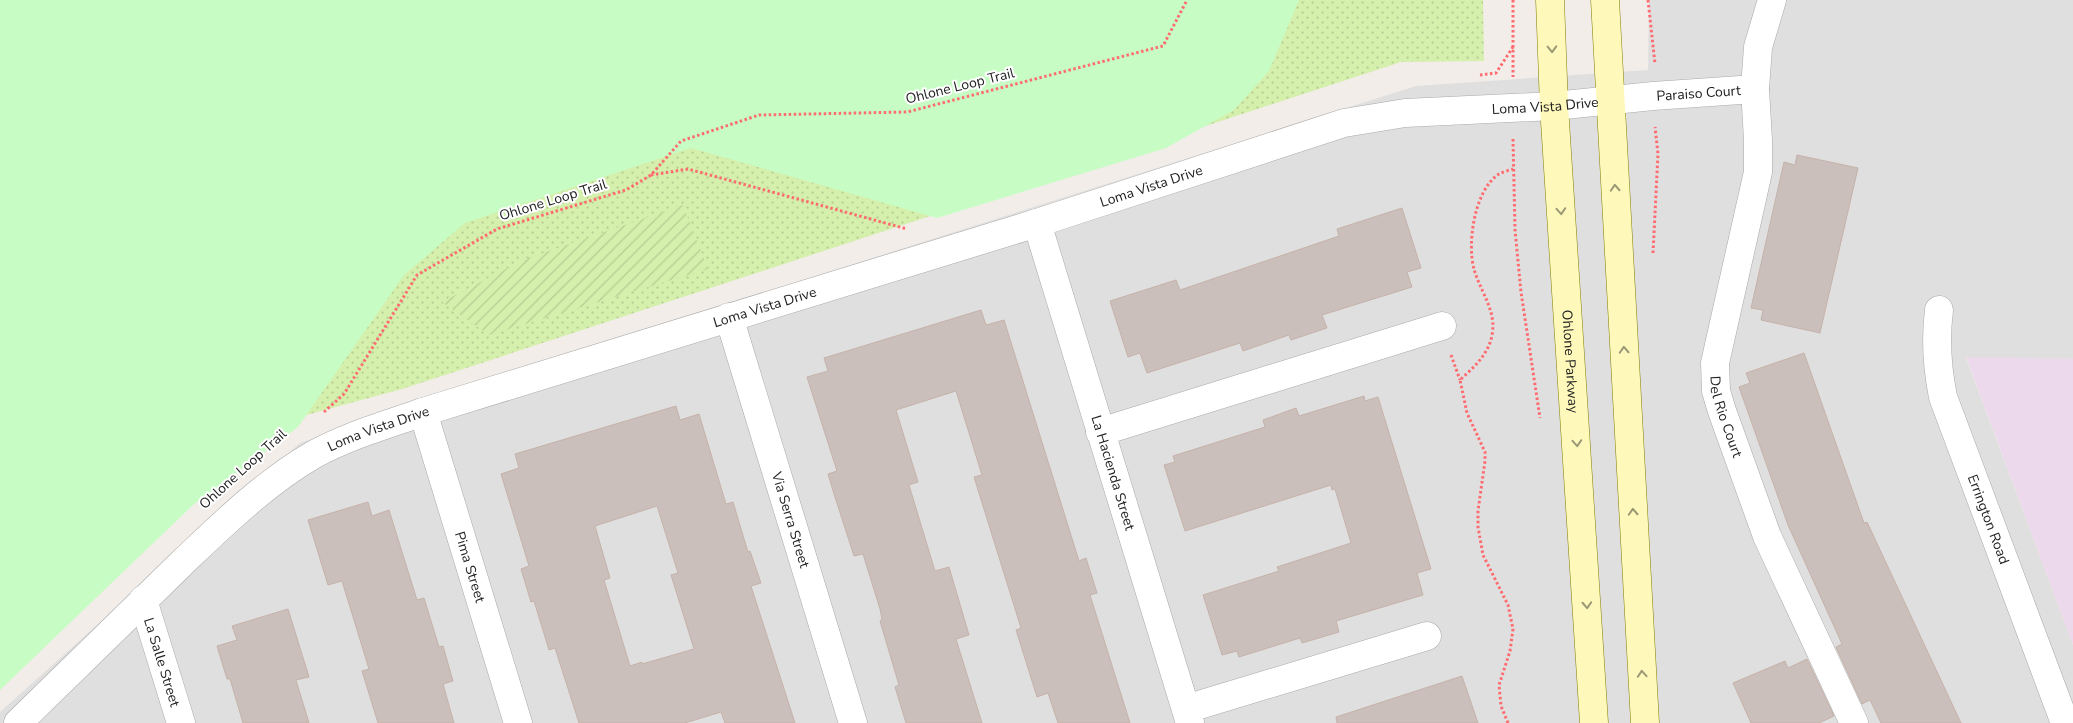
<svg xmlns="http://www.w3.org/2000/svg" width="2073" height="723" viewBox="0 0 2073 723" font-family="'Nunito Sans',sans-serif">
<style>
.residential{fill:#e0dfdf}
.industrial{fill:#ecd9eb}
.grass{fill:url(#grass-dots)}
.park{fill:#c7fdc4}
.garden{fill:url(#garden-furrows)}
.building{fill:#cbbfbb;stroke:#c5b2a9;fill-rule:evenodd}
.lines{fill:none;stroke-linecap:round;stroke-linejoin:round}
.street-casing{stroke:#a9a9a9;stroke-width:29}
.secondary-casing{stroke:#817e00;stroke-width:29}
.path{stroke:#ff6c70;stroke-width:3;stroke-dasharray:2.5 2.5;stroke-linecap:butt}
.street{stroke:#fff;stroke-width:28}
.secondary{stroke:#fef8ba;stroke-width:28}
.oneway{stroke:#9b9876}
.labels{text-anchor:middle;dominant-baseline:central;stroke-width:4;stroke-linejoin:round;paint-order:stroke}
.street-label{font-size:14px;fill:#222;stroke:#fff}
</style>
<defs>
<pattern id="grass-dots" width="8" height="8" patternUnits="userSpaceOnUse" patternTransform="scale(1.25)"><rect width="8" height="8" fill="#d5efac"/><path d="M2 2h.1M6 6h.1" fill="none" stroke="#b7cd94" stroke-width="1.8" stroke-linecap="round"/></pattern>
<pattern id="garden-furrows" width="10" height="10" patternUnits="userSpaceOnUse" patternTransform="scale(1.25)"><rect width="10" height="10" fill="#d5efac"/><path d="M-1 1l2-2M0 10L10 0M9 11l2-2" fill="none" stroke="#b7cd94"/></pattern>
</defs>
<rect width="100%" height="100%" fill="#f2ede8"/>
<path class="residential" d="M1649,0H2073V359L1966,358L2073,645V723H0V712L300,443L572,353L1416,86L1648,70Z"/>
<path class="industrial" d="M1966,357L2073,359V645Z"/>
<path class="grass" d="M576,0H1483L1484,61L1401,62L402,389L284,421Z"/>
<path class="park" d="M0,0H1299L1269,71L1234,110L1166,148L937,218L691,148L465,223L404,275L298,427L193,505L0,690Z"/>
<path class="garden" d="M683,205L708,269L489,335L442,302L523,260Z"/>
<g class="building">
<path d="M1797,155L1858,168L1820,333L1761,320L1763,310L1751,308L1784,162L1795,165Z"/>
<path d="M1402,208L1421,268L1407,272L1412,287L1322,315L1327,328L1291,340L1289,335L1243,351L1240,343L1147,373L1140,353L1128,357L1110,301L1176,280L1180,290L1339,236L1337,229Z"/>
<path d="M981,310L986,325L1004,320L1079,561L1086,558L1097,593L1090,595L1130,723H1058L1048,693L1037,697L1016,630L1021,628L974,477L982,475L956,391L896,410L918,482L909,485L935,571L949,567L969,635L956,639L982,723H906L895,687L899,685L880,621L882,619L880,609L863,554L854,556L834,494L828,474L837,471L807,377L828,371L824,358Z"/>
<path d="M1804,353L1864,523L1867,522L1961,723H1881L1870,700L1862,704L1836,647L1842,644L1788,525L1739,387L1750,383L1746,373Z"/>
<path d="M1364,396L1365,401L1378,397L1431,569L1417,573L1423,595L1336,621L1339,632L1302,643L1300,638L1239,657L1237,651L1222,655L1203,595L1279,571L1277,567L1351,543L1335,489L1332,490L1331,485L1185,531L1164,465L1175,462L1173,456L1265,427L1263,420L1296,408L1299,416Z"/>
<path d="M676,406L680,420L699,414L726,504L733,502L748,552L750,551L761,583L751,586L795,723H725L721,712L685,723H579L555,648L549,650L534,601L531,602L521,569L529,566L501,474L519,468L515,454ZM657,506L678,573L671,575L694,649L642,664V662L630,666L604,580L610,578L595,526Z"/>
<path d="M368,502L372,516L389,510L417,600L424,598L439,647L443,646L453,681L443,684L454,723H378L362,671L369,669L342,581L328,585L308,520Z"/>
<path d="M288,609L309,677L296,680L309,723H243L230,679H227L217,646L237,640L232,626Z"/>
<path d="M1807,659L1834,716L1819,723H1751L1733,683L1785,661L1788,668Z"/>
<path d="M1462,676L1478,723H1337L1336,717Z"/>
</g>
<g class="lines">
<defs>
<g id="street">
<path id="s1" d="M1755,89L1758,140V172L1715,363L1716,391L1722,411L1767,536L1854,723"/>
<path id="s2" d="M1037,223L1190,723"/>
<path id="s3" d="M1939,310C1935,341 1937,367 1943,397L2065,723"/>
<path id="s4" d="M729,317L853,723"/>
<path id="s5" d="M423,412L518,723"/>
<path d="M1100,432L1442,326"/>
<path id="s6" d="M143,600L181,723"/>
<path d="M1186,709L1427,636"/>
<path id="s7" d="M18,723C73,669 128,615 184,561C224,523 265,483 313,455C347,436 386,425 423,412L1037,223L1344,123L1405,113L1554,106L1653,96L1755,89L1758,47L1772,0"/>
</g>
<g id="secondary">
<path id="s8" d="M1550,0L1554,106L1594,723"/>
<path d="M1605,0L1645,723"/>
</g>
</defs>
<use href="#street" class="street-casing"/>
<use href="#secondary" class="secondary-casing"/>
<g class="path">
<path d="M1513,0V77"/>
<path d="M1648,0L1655,64"/>
<path d="M1480,75L1496,73L1513,47"/>
<path d="M1513,139L1515,230L1521,292L1540,418"/>
<path d="M651,175L688,169L907,229"/>
<path d="M1653,253L1658,154L1655,127"/>
<path d="M1451,355L1460,380"/>
<path d="M324,412L344,394L417,275L497,229L626,190L651,175L681,141L759,115L907,112L1163,46L1187,0"/>
<path d="M1508,723L1501,706L1499,685L1510,651L1513,629L1508,605L1483,555L1478,527V511L1485,461V452L1467,413L1460,380C1473,368 1489,354 1492,335C1497,311 1480,291 1474,269C1467,244 1474,190 1499,174C1503,172 1509,170 1513,169"/>
</g>
<use href="#street" class="street"/>
<use href="#secondary" class="secondary"/>
</g>
<defs><path id="oneway-chevron" d="M-2-3.5L2.5 0L-2 3.5" fill="none" stroke-width="1.6" stroke-linecap="round" stroke-linejoin="round" transform="scale(1.25)"/></defs>
<g class="oneway">
<use href="#oneway-chevron" transform="translate(1552 49) rotate(88)"/>
<use href="#oneway-chevron" transform="translate(1615 188) rotate(-93)"/>
<use href="#oneway-chevron" transform="translate(1561 211) rotate(86)"/>
<use href="#oneway-chevron" transform="translate(1624 350) rotate(-93)"/>
<use href="#oneway-chevron" transform="translate(1577 443) rotate(86)"/>
<use href="#oneway-chevron" transform="translate(1633 512) rotate(-93)"/>
<use href="#oneway-chevron" transform="translate(1587 605) rotate(87)"/>
<use href="#oneway-chevron" transform="translate(1642 674) rotate(-94)"/>
</g>
<g class="labels">
<g class="street-label">
<text transform="translate(960 86) rotate(-14)">Ohlone Loop Trail</text>
<text stroke="none"><textPath href="#s7" startOffset="1839">Paraiso Court</textPath></text>
<text stroke="none"><textPath href="#s7" startOffset="1685">Loma Vista Drive</textPath></text>
<text stroke="none"><textPath href="#s7" startOffset="1280">Loma Vista Drive</textPath></text>
<text transform="translate(553 200) rotate(-17)">Ohlone Loop Trail</text>
<text stroke="none"><textPath href="#s7" startOffset="875">Loma Vista Drive</textPath></text>
<text stroke="none"><textPath href="#s8" startOffset="362">Ohlone Parkway</textPath></text>
<text stroke="none"><textPath href="#s1" startOffset="334">Del Rio Court</textPath></text>
<text stroke="none"><textPath href="#s7" startOffset="470">Loma Vista Drive</textPath></text>
<text transform="translate(243 469) rotate(-42)">Ohlone Loop Trail</text>
<text stroke="none"><textPath href="#s2" startOffset="261">La Hacienda Street</textPath></text>
<text stroke="none"><textPath href="#s3" startOffset="218">Errington Road</textPath></text>
<text stroke="none"><textPath href="#s4" startOffset="212">Via Serra Street</textPath></text>
<text stroke="none"><textPath href="#s5" startOffset="162">Pima Street</textPath></text>
<text stroke="none"><textPath href="#s6" startOffset="65">La Salle Street</textPath></text>
</g>
</g>
</svg>
